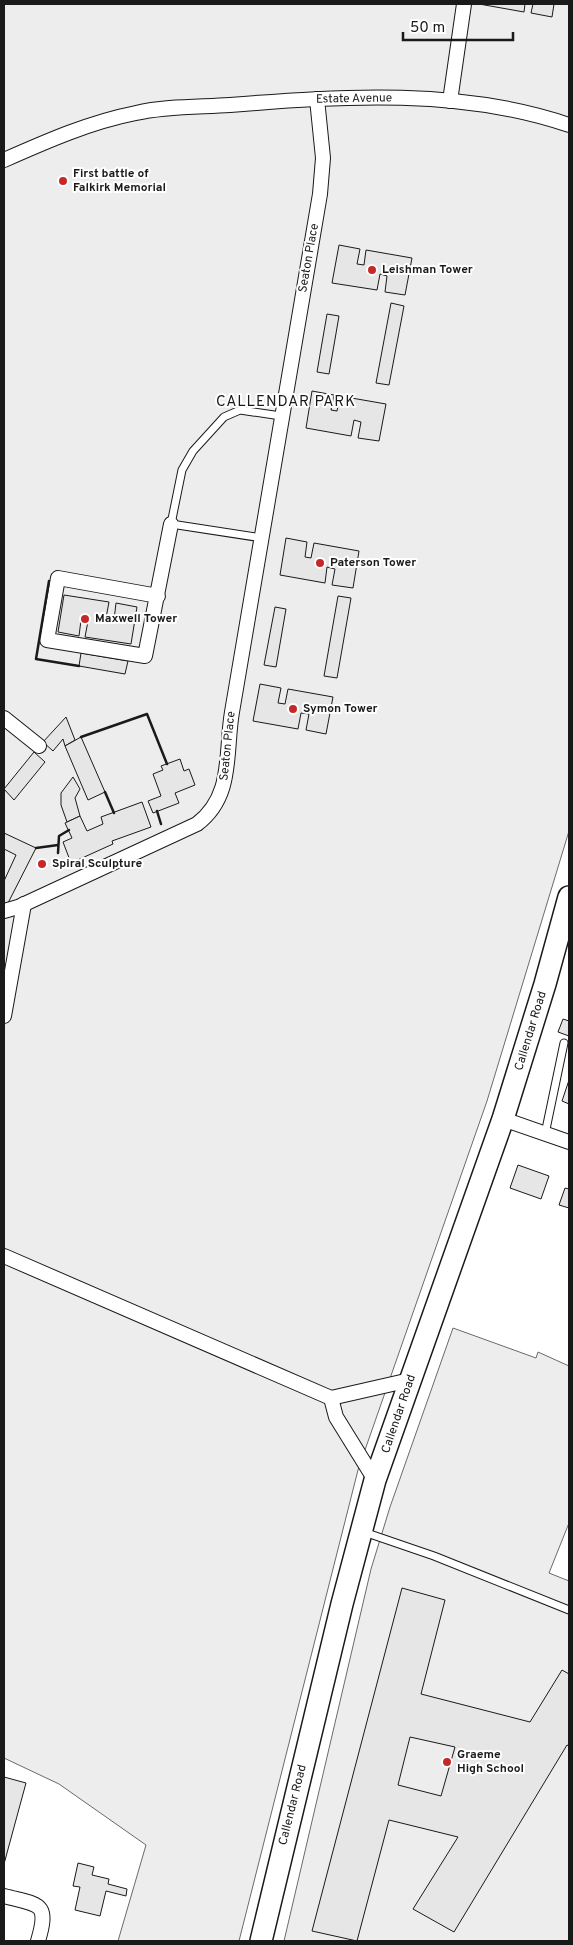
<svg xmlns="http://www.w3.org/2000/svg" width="573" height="1945" viewBox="0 0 573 1945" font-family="Overpass,sans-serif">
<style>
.built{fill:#ededed;stroke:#6a6a6a}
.building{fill:#e6e6e6;stroke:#1a1a1a;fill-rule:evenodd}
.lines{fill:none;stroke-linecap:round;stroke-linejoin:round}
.lane-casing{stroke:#1a1a1a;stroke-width:9}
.street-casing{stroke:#1a1a1a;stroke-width:16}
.primary-casing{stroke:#1a1a1a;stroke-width:24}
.lane{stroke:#fff;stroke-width:7}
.street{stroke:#fff;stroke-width:14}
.primary{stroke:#fff;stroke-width:21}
.wall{stroke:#1a1a1a;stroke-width:2.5}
.poi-dot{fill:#c62828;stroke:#fff;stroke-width:2}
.labels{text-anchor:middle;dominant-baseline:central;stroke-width:4;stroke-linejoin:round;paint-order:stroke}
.street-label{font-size:12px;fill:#1a1a1a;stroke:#fff}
.poi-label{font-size:12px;font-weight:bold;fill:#1a1a1a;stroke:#fff;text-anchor:start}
.quarter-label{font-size:15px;letter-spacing:1px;fill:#1a1a1a;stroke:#fff}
</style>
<rect width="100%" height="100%" fill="#fff"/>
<g class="built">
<path d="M4,4H569V831L487,1101L358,1470L239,1941H118L146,1845L59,1784L4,1758Z"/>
<path d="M453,1328L536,1358L538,1352L569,1366V1523L549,1573L569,1581V1941H284L371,1569L390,1507Z"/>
</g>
<g class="building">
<path d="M479,4H525L524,12Z"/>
<path d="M533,4H554L552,17L531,13Z"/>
<path d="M339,245L360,249L357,264L364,265L366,250L412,258L405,295L385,292L387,276L380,274L377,290L332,283Z"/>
<path d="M391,303L404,306L389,385L376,383Z"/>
<path d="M327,314L339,316L329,374L317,372Z"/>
<path d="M312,391L334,395L331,410L337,411L340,396L386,404L379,441L358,438L361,422L354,420L351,436L306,428Z"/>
<path d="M286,538L307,542L305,557L311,558L314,543L359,551L353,588L332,585L335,569L327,567L325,583L280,575Z"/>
<path d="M64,595L109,602L106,618L114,620L116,603L137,607L131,644L85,637L88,621L81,620L79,636L58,632Z"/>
<path d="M338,596L351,598L337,678L324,676Z"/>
<path d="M275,607L286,609L276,667L264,665Z"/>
<path d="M81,653L128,661L125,674L79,666Z"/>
<path d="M260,684L281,688L278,703L285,704L288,689L333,697L326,734L306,730L309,714L301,713L298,729L253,721Z"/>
<path d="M66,717L75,740L65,746L63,739L53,751L43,742Z"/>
<path d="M81,737L105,792L88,800L65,746Z"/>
<path d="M34,752L45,762L14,800L4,789Z"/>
<path d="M180,759L184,771L189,769L195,785L175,793L179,803L153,813L148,801L161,796L153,774L163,770L161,766Z"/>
<path d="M73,777L80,789L75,798L80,816L67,822L61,805V793Z"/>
<path d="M142,802L151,827L112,841L113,844L71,863L63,842L72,838L65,823L80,816L87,831L103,824L101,817Z"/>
<path d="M4,833L36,848L7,905L4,904V881L16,855L4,849Z"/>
<path d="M563,1019L569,1021V1036L558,1032Z"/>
<path d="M569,1080V1104L562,1101Z"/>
<path d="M518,1165L549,1176L541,1199L510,1188Z"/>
<path d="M565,1188L569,1189V1208L559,1205Z"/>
<path d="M402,1588L445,1600L421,1694L530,1722L562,1670L569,1674V1746L567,1745L454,1932L413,1909L458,1837L389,1820L357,1941L312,1931ZM410,1737L455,1747L441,1796L398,1785Z"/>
<path d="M4,1777L26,1783L4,1864Z"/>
<path d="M78,1863L94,1867L92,1875L109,1879L108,1884L127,1889L126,1896L106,1891L100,1916L75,1910L80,1887L73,1886Z"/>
</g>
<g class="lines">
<defs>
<g id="lane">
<path d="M262,538L171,524L182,470L193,451L224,417L240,410L281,416"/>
<path d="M545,1134L564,1043"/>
<path d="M364,1532L434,1556L569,1610"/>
</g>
<g id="street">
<path d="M450,101L464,4"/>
<path d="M4,160C47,141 90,122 136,113C166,106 200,107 230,105C343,96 461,88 569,125"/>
<path d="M158,596L58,578L47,640L145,656L171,524"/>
<path d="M4,718L39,746"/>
<path d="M4,911L18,907L197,824C234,796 225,753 232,712L320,194L323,158L317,99"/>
<path d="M4,1016L24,904"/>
<path d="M503,1119L569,1142"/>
<path d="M4,1256L331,1398"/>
<path d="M375,1480L336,1417L331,1398L410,1380"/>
<path d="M4,1896C38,1905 50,1901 38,1941"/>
</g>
<path id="primary" d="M261,1941L342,1604L375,1480L503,1119L545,984L569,897"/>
</defs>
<use href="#lane" class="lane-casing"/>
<use href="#street" class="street-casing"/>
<use href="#primary" class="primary-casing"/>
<use href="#lane" class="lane"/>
<use href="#street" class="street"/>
<use href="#primary" class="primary"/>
<g class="wall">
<path d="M49,581L36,659L79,666"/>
<path d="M81,737L147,714L167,764"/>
<path d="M105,792L114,813"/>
<path d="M157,811L161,824"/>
<path d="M36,848L58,845"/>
<path d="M58,853L59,836L69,830"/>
</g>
</g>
<g class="poi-dot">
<circle cx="63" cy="181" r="5"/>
<circle cx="372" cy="270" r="5"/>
<circle cx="320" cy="563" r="5"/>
<circle cx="85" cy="619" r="5"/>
<circle cx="293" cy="709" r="5"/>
<circle cx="42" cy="864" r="5"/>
<circle cx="447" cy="1762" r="5"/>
</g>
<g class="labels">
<g class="street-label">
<text transform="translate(354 99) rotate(-1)">Estate Avenue</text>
<text transform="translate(309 258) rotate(-80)">Seaton Place</text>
<text transform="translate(228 746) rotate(-84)">Seaton Place</text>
<text transform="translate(531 1031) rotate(-73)">Callendar Road</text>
<text transform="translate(399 1414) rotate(-71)">Callendar Road</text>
<text transform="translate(293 1805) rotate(-76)">Callendar Road</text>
</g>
<g class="poi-label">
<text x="73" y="174">First battle of<tspan x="73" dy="14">Falkirk Memorial</tspan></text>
<text x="382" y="270">Leishman Tower</text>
<text x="330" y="563">Paterson Tower</text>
<text x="95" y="619">Maxwell Tower</text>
<text x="303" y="709">Symon Tower</text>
<text x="52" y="864">Spiral Sculpture</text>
<text x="457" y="1755">Graeme<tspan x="457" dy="14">High School</tspan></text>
</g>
<g class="quarter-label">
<text x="286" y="402">CALLENDAR PARK</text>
</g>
</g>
<rect width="573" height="1945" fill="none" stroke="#1a1a1a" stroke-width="10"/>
<path d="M403 32v8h110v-8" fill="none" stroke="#1a1a1a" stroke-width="2.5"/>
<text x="410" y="32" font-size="15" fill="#1a1a1a" stroke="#ffffff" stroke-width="4" paint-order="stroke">50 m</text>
</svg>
